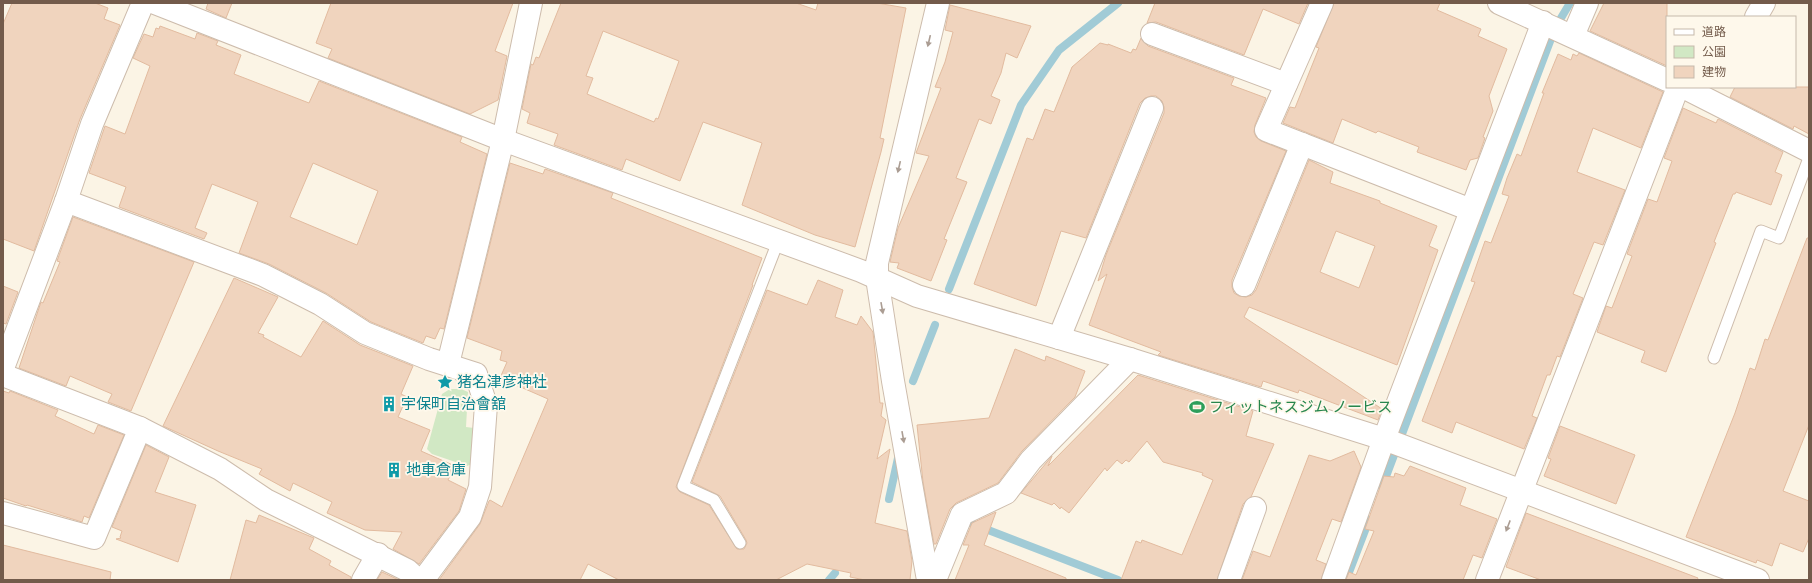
<svg xmlns="http://www.w3.org/2000/svg" width="1812" height="583" viewBox="0 0 1812 583" font-family="Karla,'Noto Sans JP',sans-serif">
<style>
.green{fill:#d1e8c4}
.lines{fill:none;stroke-linecap:round;stroke-linejoin:round}
.stream{stroke:#a1cbd6;stroke-width:8}
.building{fill:#f0d4be;stroke:#e2bb9f;fill-rule:evenodd}
.service-casing{stroke:#cdbcac;stroke-width:13}
.minor-casing{stroke:#cdbcac;stroke-width:24}
.service{stroke:#fff;stroke-width:11}
.minor{stroke:#fff;stroke-width:22}
.oneway{fill:#ab9d93}
.labels{text-anchor:middle;dominant-baseline:central;stroke-width:3.5;stroke-linejoin:round;paint-order:stroke}
.culture-label{font-size:15px;fill:#0d838f;stroke:#fef8eb;text-anchor:start}
.leisure-label{font-size:15px;fill:#27864d;stroke:#fef8eb;text-anchor:start}
</style>
<rect width="100%" height="100%" fill="#fbf4e5"/>
<path class="green" d="M450,389H461L468,392L466,427L474,428L472,464L467,466L432,454L427,449L442,394Z"/>
<g class="lines">
<g class="stream">
<path d="M949,289L1021,105L1059,50L1118,3"/>
<path d="M913,381L935,325"/>
<path d="M1382,487L1555,28L1570,3"/>
<path d="M889,499L898,458"/>
<path d="M970,523L1118,580"/>
<path d="M829,580L835,573"/>
<path d="M1346,580L1369,520"/>
</g>
</g>
<g class="building">
<path d="M12,3H95L108,8L104,19L120,25L80,119L34,251L3,239V24Z"/>
<path d="M208,3H232L226,18L206,9Z"/>
<path d="M331,3H513L495,51L507,56L498,100L470,114L328,58L332,49L316,43Z"/>
<path d="M561,3H796L816,10L818,3H877L906,8L880,138L884,139L881,152L855,247L815,235L742,205L762,143L703,122L680,181L626,159L622,170L554,145L558,134L527,123L530,113L522,109L531,64L533,65L536,57L539,58ZM603,31L679,61L658,119L656,118L654,122L587,94L593,78L586,76Z"/>
<path d="M1155,3H1308L1299,24L1263,9L1244,55L1156,22L1147,23Z"/>
<path d="M1334,3H1440L1437,10L1481,29L1478,36L1507,49L1489,96L1493,111L1483,137L1485,138L1478,158L1470,160L1466,170L1417,152L1419,147L1378,131L1376,133L1342,119L1333,143L1283,123L1290,107L1295,108L1319,48L1316,47Z"/>
<path d="M1604,3H1667V66L1590,31Z"/>
<path d="M950,5L1031,26L1017,58L1006,53L1001,73L991,96L1000,100L999,103L991,124L979,119L956,178L967,182L944,239L947,240L931,281L897,268L899,263L890,262L898,228L929,156L916,153L941,88L935,87L945,62L953,32L945,30Z"/>
<path d="M160,26L195,39L197,33L218,41L216,45L241,55L234,74L309,103L319,81L462,137L460,142L487,154L444,329L440,328L435,339L426,336L423,343L371,322L326,293L269,264L239,253L258,202L212,184L195,228L207,233L204,239L119,207L126,187L89,173L105,126L125,134L150,66L133,58L144,34L153,37L156,28L159,29ZM313,163L378,191L357,245L290,217Z"/>
<path d="M1141,38L1148,46L1234,78L1231,85L1266,98L1255,125L1254,132L1256,137L1261,141L1286,151L1232,280V287L1234,293L1239,296L1246,297L1252,295L1256,290L1309,160L1333,172L1330,183L1380,201V203L1437,226L1429,246L1438,250L1397,365L1249,307L1244,317L1382,409L1378,420L1299,390L1298,393L1263,381L1261,387L1158,355L1161,352L1089,325L1107,274L1098,281L1106,255L1164,113V107L1162,101L1156,96H1151L1145,98L1140,103L1086,238L1061,231L1036,306L974,284L1027,138L1033,140L1045,109L1054,112L1072,67L1100,43L1108,45V44L1131,53L1133,49L1136,50ZM1336,231L1375,246L1359,288L1320,272Z"/>
<path d="M1579,53L1663,92L1641,148L1593,128L1577,172L1625,190L1603,245L1594,242L1573,294L1583,298L1560,357L1557,356L1550,375H1547L1532,416L1537,418L1524,449L1456,422L1452,433L1422,421L1475,282L1471,281L1485,241L1491,243L1509,196L1502,194L1507,178L1517,154L1521,156L1544,93H1542L1558,54L1571,60L1573,54L1577,56Z"/>
<path d="M1735,87H1809V134L1794,126L1793,129L1730,97Z"/>
<path d="M1683,108L1716,123L1718,119L1783,152L1775,172L1782,175L1771,205L1736,192L1735,194H1733L1714,242L1716,243L1666,372L1641,362L1645,351L1597,332L1606,306L1612,308L1632,256L1627,254L1648,199L1657,202L1672,161L1664,158Z"/>
<path d="M510,163L543,174L545,169L613,193L611,198L762,258L752,285H753L676,487L680,492L709,505L737,549H744L747,543L746,540L720,496L692,482L767,290L807,305L818,280L843,290L835,317L857,325L861,316L873,332L880,403H883L881,416L886,420L877,459L890,449L875,523L907,531L912,561L910,580H865L850,577L851,573L807,564L776,580H619L588,564L580,580H439L480,524L489,501L490,500L502,507L548,399L500,378L507,362L500,360L502,351L467,338Z"/>
<path d="M73,217L194,262L131,411L108,402L112,394L70,376L66,386L19,368L41,302L43,303L60,262L57,261Z"/>
<path d="M1807,238H1809V425L1783,491L1809,501V538L1803,552L1780,543L1772,566L1757,560L1756,563L1686,537L1735,413L1750,368L1755,370L1765,339L1768,340Z"/>
<path d="M234,278L278,297L258,333L264,335L263,337L301,357L323,321L360,345L413,366L401,394L407,397L398,417L430,430L421,451L455,466L448,480L466,489L459,511L419,564L393,549L402,532L365,530L327,513L332,502L293,483L290,491L259,474L262,469L218,451L163,426Z"/>
<path d="M3,286L18,292L6,324L3,323Z"/>
<path d="M1015,349L1045,361L1046,356L1085,371L1075,397L1022,451L998,483L956,503L950,509L936,544H934L923,482L917,425L989,418Z"/>
<path d="M1138,375L1253,411L1246,436L1274,444L1251,497L1243,504L1217,580H1121L1136,541L1141,543L1142,540L1182,555L1213,480L1202,475L1203,473L1163,462L1147,441L1129,462L1126,460L1122,464L1117,460L1107,471L1105,468L1069,513L1061,507L1060,509L1054,503L1052,505L1021,493L1052,456L1048,466Z"/>
<path d="M3,391L9,393L10,391L58,410L55,416L94,434L98,425L124,435L89,518L84,516L82,522L27,505L26,506L3,498Z"/>
<path d="M1560,426L1635,455L1616,504L1544,476L1551,459L1548,458Z"/>
<path d="M146,445L169,457L155,492L196,505L178,562L116,539L121,538L120,537L122,531L112,527Z"/>
<path d="M1354,451L1361,467L1341,522L1332,519L1316,560L1326,564L1321,580H1242L1253,551L1270,557L1309,455L1330,461Z"/>
<path d="M1410,466L1466,488L1460,505L1497,519L1482,558L1473,555L1463,580H1346L1349,572L1356,575L1374,531L1365,529L1384,476L1394,477L1395,473L1404,476Z"/>
<path d="M996,512L984,545L1066,578V580H955L969,545H963L972,523Z"/>
<path d="M1526,513L1698,578L1697,580H1541L1506,567Z"/>
<path d="M259,515L314,538L309,549L331,561L329,565L351,577V580H230L246,520L256,523Z"/>
<path d="M3,545L111,572L110,580H3Z"/>
<path d="M382,572L399,580H377Z"/>
</g>
<g class="lines">
<defs>
<g id="service">
<path d="M1714,358L1761,231L1779,238L1809,158"/>
<path d="M740,543L714,500L683,486L779,239"/>
</g>
<g id="minor">
<path d="M155,3L503,140L861,271L917,296L1130,359L1384,439L1758,580"/>
<path d="M1322,3L1266,130L1471,210"/>
<path d="M1499,3L1667,80"/>
<path d="M1756,17L1764,3"/>
<path d="M1152,34L1286,84"/>
<path d="M1573,36L1587,3"/>
<path d="M1683,87L1809,151"/>
<path d="M66,201L263,275L320,304L365,333L429,359L476,374L486,405L480,487L470,517L423,580"/>
<path d="M1244,285L1302,144"/>
<path d="M1059,338L1152,108"/>
<path d="M448,364L503,140L531,3"/>
<path d="M3,368L66,201L92,124L143,3"/>
<path d="M3,375L140,428L220,469L266,500L407,570L418,580"/>
<path d="M3,513L94,538L140,428"/>
<path d="M363,580L378,554"/>
<path d="M928,580L893,381L877,278V263L938,3"/>
<path d="M935,580L962,514L1006,493L1031,460L1130,359"/>
<path d="M1229,580L1255,508"/>
<path d="M1333,580L1384,439L1543,22"/>
<path d="M1487,580L1678,87"/>
</g>
</defs>
<use href="#service" class="service-casing"/>
<use href="#minor" class="minor-casing"/>
<use href="#service" class="service"/>
<use href="#minor" class="minor"/>
</g>
<defs><path id="oneway-solid" d="M-6-.8H1V-3.2L6.5 0L1 3.2V.8H-6Z"/></defs>
<g class="oneway">
<use href="#oneway-solid" transform="translate(929 41) rotate(103)"/>
<use href="#oneway-solid" transform="translate(899 167) rotate(103)"/>
<use href="#oneway-solid" transform="translate(882 308) rotate(80)"/>
<use href="#oneway-solid" transform="translate(903 437) rotate(80)"/>
<use href="#oneway-solid" transform="translate(1508 526) rotate(111)"/>
</g>
<defs>
<symbol id="sight-bare" viewBox="-9 -9 18 18"><path d="M0-6L1.8-2.2L6-1.7L2.9 1.2L3.7 5.4L0 3.3L-3.7 5.4L-2.9 1.2L-6-1.7L-1.8-2.2Z" fill="#0f9aa8" stroke="#fef8eb" stroke-width="2.5" paint-order="stroke"/></symbol>
<symbol id="building-bare" viewBox="-9 -9 18 18"><path d="M-4-6H4V6H1V3H-1V6H-4ZM-2.5-4.3h1.7v1.8h-1.7ZM.8-4.3h1.7v1.8H.8ZM-2.5-1h1.7V.8h-1.7ZM.8-1h1.7V.8H.8Z" fill="#0f9aa8" stroke="#fef8eb" stroke-width="2.5" paint-order="stroke"/></symbol>
<symbol id="stadium-bare" viewBox="-9 -9 18 18"><path d="M0-5a6.5 5 0 1 0 0 10a6.5 5 0 1 0 0-10ZM-3.5-1.8h7v3.6h-7Z" fill="#2e9e5b" stroke="#fef8eb" stroke-width="2.5" paint-order="stroke"/></symbol>
</defs>
<g fill-rule="evenodd">
<use href="#sight-bare" x="434" y="371" width="22" height="22"/>
<use href="#building-bare" x="378" y="393" width="22" height="22"/>
<use href="#stadium-bare" x="1186" y="396" width="22" height="22"/>
<use href="#building-bare" x="383" y="459" width="22" height="22"/>
</g>
<g class="labels">
<g class="culture-label">
<text x="457" y="382">猪名津彦神社</text>
<text x="401" y="404">宇保町自治會舘</text>
<text x="406" y="470">地車倉庫</text>
</g>
<g class="leisure-label">
<text x="1209" y="407">フィットネスジム ノービス</text>
</g>
</g>
<rect width="1812" height="583" fill="none" stroke="#735b4b" stroke-width="8"/>
<rect x="1666" y="16" width="130" height="72" fill="#fef8eb" stroke="#c6b9ab"/>
<rect x="1674" y="29" width="20" height="6" fill="#ffffff" stroke="#c6b9ab"/>
<text x="1702" y="36" font-size="12" fill="#735b4b">道路</text>
<rect x="1674" y="46" width="20" height="12" fill="#d1e8c4" stroke="#c6b9ab"/>
<text x="1702" y="56" font-size="12" fill="#735b4b">公園</text>
<rect x="1674" y="66" width="20" height="12" fill="#f0d4be" stroke="#c6b9ab"/>
<text x="1702" y="76" font-size="12" fill="#735b4b">建物</text>
</svg>
